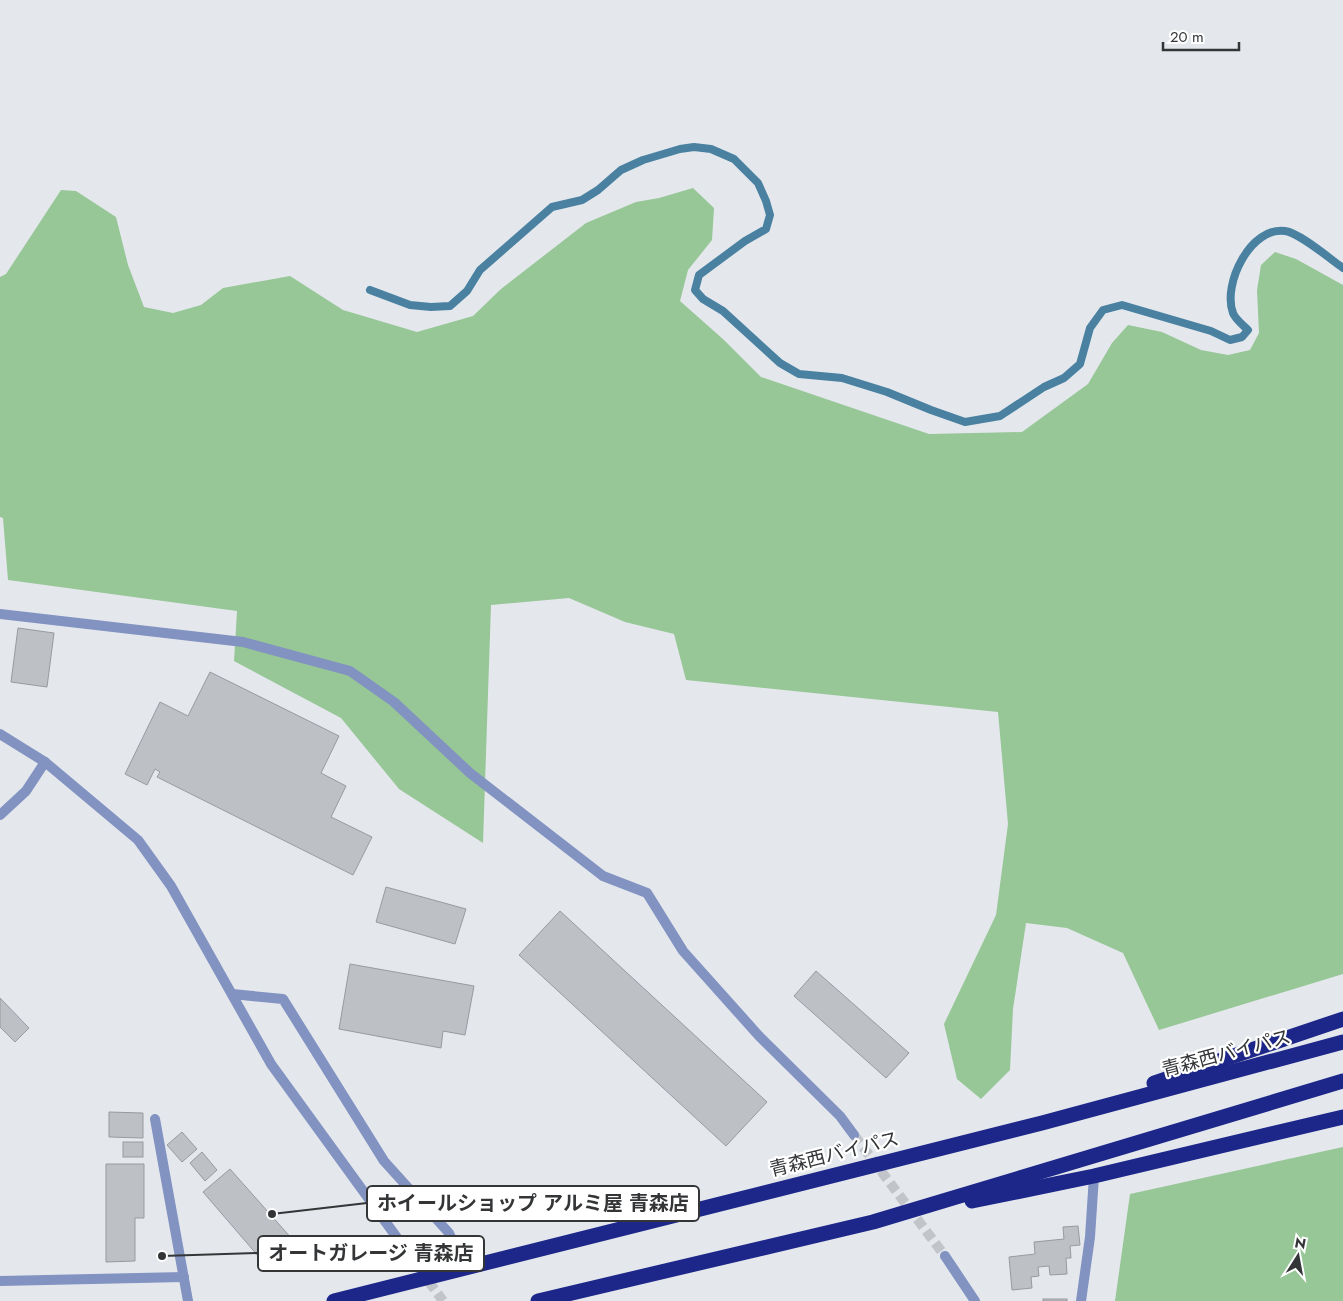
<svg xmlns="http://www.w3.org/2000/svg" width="1343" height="1301" viewBox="0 0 1343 1301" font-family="Jost,'Noto Sans JP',sans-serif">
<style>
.green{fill:#97c697}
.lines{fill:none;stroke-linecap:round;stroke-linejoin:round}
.stream{stroke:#4a81a1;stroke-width:8}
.building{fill:#bdc0c5;stroke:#979a9f}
.street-tunnel{stroke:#c1c4c9;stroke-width:10;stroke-dasharray:10 5;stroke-linecap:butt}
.lane{stroke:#8292c1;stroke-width:10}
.street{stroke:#8292c1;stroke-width:10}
.highway{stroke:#1d2789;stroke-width:15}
.labels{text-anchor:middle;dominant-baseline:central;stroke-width:4.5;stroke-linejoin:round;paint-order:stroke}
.street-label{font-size:19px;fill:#333537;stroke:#fff}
.leader{fill:none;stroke:#333537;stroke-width:2}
.callout-dot{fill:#333537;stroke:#fff;stroke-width:2}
.callout{fill:#fff;stroke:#333537;stroke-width:2}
.callout-label{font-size:20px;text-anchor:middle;font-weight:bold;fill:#333537}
</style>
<rect width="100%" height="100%" fill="#e4e8ed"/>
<g class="green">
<path d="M693,188L714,208L712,240L688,270L680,301L724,340L761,377L929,434L1022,432L1088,384L1112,343L1128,325L1162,332L1201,350L1228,355L1250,350L1259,333L1257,290L1261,265L1275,252L1296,259L1343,285V974L1159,1030L1123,953L1067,928L1026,923L1013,1009L1010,1070L981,1099L957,1079L944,1024L996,915L1008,824L998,712L686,680L674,634L625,622L569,598L491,605L483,843L399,789L341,718L234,661L237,611L8,580L3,518L0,517V277L6,274L61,190L76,191L116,217L128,265L144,307L173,313L201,305L223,288L290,276L343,310L417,332L473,316L501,289L586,223L636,202L659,198Z"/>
<path d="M1343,1147V1301H1115L1130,1194Z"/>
</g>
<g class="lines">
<path class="stream" d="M370,290L410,305L431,307L450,306L467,291L480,270L552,207L582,200L598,190L621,170L643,160L680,149L694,147L711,149L734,159L758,183L766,201L770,215L766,229L745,241L699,275L695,290L703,299L723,311L780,363L799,374L842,378L887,392L931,410L965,422L1000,416L1044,387L1064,378L1080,364L1090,328L1103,310L1122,305L1211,331L1230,340L1242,337L1248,330C1243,325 1235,319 1233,313C1222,284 1251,226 1285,231C1300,233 1330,259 1343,268"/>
</g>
<g class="building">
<path d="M18,628L54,633L47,687L11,682Z"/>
<path d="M210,672L339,736L321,773L346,786L331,817L372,837L353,875L157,777L160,772L155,769L147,785L125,774L160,702L188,716Z"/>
<path d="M386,887L466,909L455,944L376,922Z"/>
<path d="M560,911L767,1102L726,1146L519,955Z"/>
<path d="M350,964L474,986L465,1035L443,1031L441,1048L339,1029Z"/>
<path d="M816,971L909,1053L886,1078L794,996Z"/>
<path d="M0,998L29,1028L15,1042L0,1027Z"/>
<path d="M109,1112L143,1113V1138L109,1137Z"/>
<path d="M182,1132L197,1149L182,1162L167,1145Z"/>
<rect x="123" y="1142" width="20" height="15"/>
<path d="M202,1152L217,1170L205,1181L190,1163Z"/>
<path d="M106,1164H144V1218H135V1261L106,1262Z"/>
<path d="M230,1169L293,1240L265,1264L203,1192Z"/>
<path d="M1078,1226L1080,1245L1070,1246L1071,1258H1066L1067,1274L1050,1275L1049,1266L1038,1267L1039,1276L1031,1277L1032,1288L1012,1290L1009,1257L1035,1254L1034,1242L1064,1239L1063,1227Z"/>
<rect x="1043" y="1299" width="24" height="2"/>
</g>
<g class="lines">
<g class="street-tunnel">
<path d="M854,1135L945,1256"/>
<path d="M411,1257L443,1301"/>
</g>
<g class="lane">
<path d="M0,815L26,791L45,762"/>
<path d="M232,994L283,999L384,1161L449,1233L465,1268"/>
<path d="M155,1119L188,1301"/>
<path d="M0,1281L184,1277"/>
</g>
<g class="street">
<path d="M0,614L243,642L350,671L394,702L470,773L603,876L647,893L683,951L759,1036L840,1116L854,1135"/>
<path d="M0,734L45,762L138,840L171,886L271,1064L411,1257"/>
<path d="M945,1256L975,1301"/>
<path d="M1081,1301L1090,1237L1094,1176"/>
</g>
<g class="highway">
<path d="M1154,1083L1343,1019"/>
<path d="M972,1201L1094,1176L1343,1117"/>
<path d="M334,1301L1042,1123L1343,1042"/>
<path d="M538,1301L873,1222L1343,1081"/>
</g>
</g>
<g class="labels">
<g class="street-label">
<text transform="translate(1226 1053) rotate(-15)">青森西バイパス</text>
<text transform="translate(834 1154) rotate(-14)">青森西バイパス</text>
</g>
</g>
<path class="leader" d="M272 1214L367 1203M162 1256L258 1253"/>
<g class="callout-dot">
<circle cx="272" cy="1214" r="5"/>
<circle cx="162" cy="1256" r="5"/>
</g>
<g class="callout">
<rect x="367" y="1186" width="332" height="35" rx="5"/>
<rect x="258" y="1236" width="226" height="35" rx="5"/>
</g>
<g class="callout-label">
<text x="533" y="1210">ホイールショップ アルミ屋 青森店</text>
<text x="371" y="1260">オートガレージ 青森店</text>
</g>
<g transform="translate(1298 1256) rotate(11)" stroke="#ffffff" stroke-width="4" paint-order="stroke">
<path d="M0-4L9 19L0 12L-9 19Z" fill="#333537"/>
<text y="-8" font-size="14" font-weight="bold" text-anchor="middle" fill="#333537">N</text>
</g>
<path d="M1163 42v8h76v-8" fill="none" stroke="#333537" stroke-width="2.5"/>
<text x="1170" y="42" font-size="15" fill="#333537" stroke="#ffffff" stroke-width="4" paint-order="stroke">20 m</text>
</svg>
